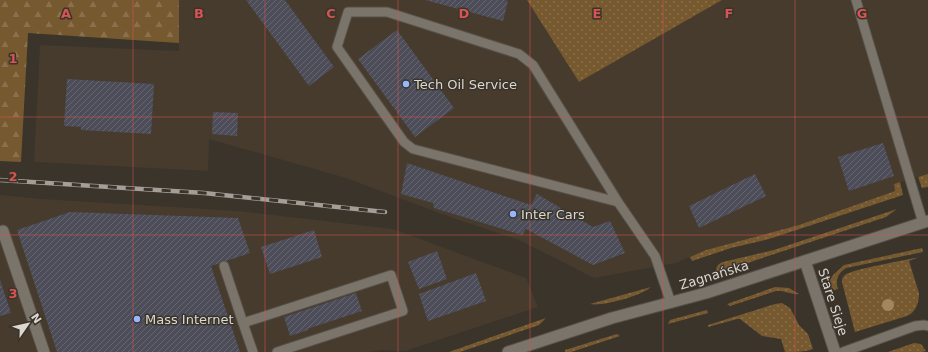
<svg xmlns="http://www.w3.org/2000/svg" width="928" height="352" viewBox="0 0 928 352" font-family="'DejaVu Sans',sans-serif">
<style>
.built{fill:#463b2d}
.grass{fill:url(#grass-dots)}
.forest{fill:url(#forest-firs)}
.building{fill:url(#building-hatch)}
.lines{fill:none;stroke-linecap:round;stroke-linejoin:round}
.service-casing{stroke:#565048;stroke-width:11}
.minor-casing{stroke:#565048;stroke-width:13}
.tertiary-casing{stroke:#565048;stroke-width:13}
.service{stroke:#7b746a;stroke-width:9}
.minor{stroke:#7b746a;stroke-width:11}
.tertiary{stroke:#7b746a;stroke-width:11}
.rail-casing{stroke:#a39f98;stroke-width:4.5}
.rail{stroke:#3a342b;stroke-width:3;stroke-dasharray:9;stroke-linecap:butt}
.tree{fill:#a4865e}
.grid{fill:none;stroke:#d75452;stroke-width:1;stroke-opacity:0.55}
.poi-dot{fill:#97b6fd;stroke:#3a342b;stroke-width:1.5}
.labels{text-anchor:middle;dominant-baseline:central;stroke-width:3;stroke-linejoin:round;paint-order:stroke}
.poi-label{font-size:13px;fill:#dbd7d1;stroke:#3a342b;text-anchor:start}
.street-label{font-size:13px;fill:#dbd7d1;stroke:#3a342b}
.grid-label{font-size:13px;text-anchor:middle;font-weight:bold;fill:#d75452;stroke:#3a342b;stroke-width:3;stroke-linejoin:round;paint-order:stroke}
</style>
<defs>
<pattern id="grass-dots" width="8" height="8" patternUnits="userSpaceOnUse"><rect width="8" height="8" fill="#775930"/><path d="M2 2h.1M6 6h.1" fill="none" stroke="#8a704d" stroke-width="1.8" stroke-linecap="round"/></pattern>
<pattern id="forest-firs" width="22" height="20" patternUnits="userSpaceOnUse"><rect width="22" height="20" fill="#775930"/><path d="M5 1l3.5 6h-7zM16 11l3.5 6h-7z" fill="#8a704d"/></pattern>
<pattern id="building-hatch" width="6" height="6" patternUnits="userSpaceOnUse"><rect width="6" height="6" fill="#4c4d58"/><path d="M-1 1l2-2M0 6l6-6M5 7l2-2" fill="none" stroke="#65666f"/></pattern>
</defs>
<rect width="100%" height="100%" fill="#3a342b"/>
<g class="built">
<path d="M179,0H527L579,82L722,0H928V174L894,184L895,191L799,225L706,250L676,263L594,278L519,240L450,217L346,178L209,139L208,171L34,162L40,45L179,51Z"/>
<path d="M0,195L42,199L239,211L393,229L526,278L538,307L405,351L382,350L368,352H0Z"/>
</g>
<g class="grass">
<path d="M527,0H722L579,82Z"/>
<path d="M928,174V187L922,188L918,177Z"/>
<path d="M900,182L903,195L769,239L731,248L692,261L690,257L706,250L799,225L895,191L894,184Z"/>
<path d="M897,209L886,217L717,273C715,267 718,264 723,262L774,250Z"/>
<path d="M922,248L923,252L846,268C838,273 835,280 838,289L834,290L828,284L832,276L844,265Z"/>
<path d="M919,257L909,261L919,293C919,303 916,312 907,316L855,332L843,286C842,282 841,278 845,275C852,269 907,260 919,257Z"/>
<path d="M651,287C643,295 602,307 590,304Z"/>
<path d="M775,287L789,288L799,294C791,295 784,290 776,291L730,306L727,304Z"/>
<path d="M782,303L790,308L799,325L808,334L813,349C805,352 793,352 785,352L781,339L762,336L740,319H737L708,327V325L775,304Z"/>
<path d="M707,310L708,313L668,324L670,320Z"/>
<path d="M546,318L539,325L460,352H449Z"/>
<path d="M617,334L620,336L571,352H565V350Z"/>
<path d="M914,343L921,344L926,351L922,352H888Z"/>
</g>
<path class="forest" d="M0,0H179V43L28,33L21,162L0,161Z"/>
<g class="building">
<path d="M246,0H285L334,67L309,86Z"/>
<path d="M425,0H505L508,1L503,21Z"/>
<path d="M397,30L454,108L415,137L358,59Z"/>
<path d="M67,79L154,84L151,134L81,130V127L64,126Z"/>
<path d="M213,112L238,113L237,136L212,134Z"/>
<path d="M883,143L894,176L849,191L838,157Z"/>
<path d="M407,163L531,205L537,194L593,227L610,221L625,253L593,265L526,229L522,235L434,208L433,203L401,194Z"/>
<path d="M755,174L766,196L699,228L689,206Z"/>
<path d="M70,212L238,218L250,253L211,266L240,352H57L17,230Z"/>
<path d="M314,230L322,257L270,274L261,247Z"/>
<path d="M437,251L447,279L419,289L408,262Z"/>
<path d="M476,273L486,301L428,321L419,294Z"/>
<path d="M0,280L11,313L0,316Z"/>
<path d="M356,293L362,311L307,329L308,330L290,336L284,317Z"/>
</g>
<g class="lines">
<defs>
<g id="service">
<path d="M856,0L923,223"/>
<path d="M618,202L413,149L404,142L337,47L348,12H387L519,54L533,65L618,202L655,256L671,303"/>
<path d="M224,266L243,323"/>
<path d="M253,352L243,323L391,275L403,311L277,352"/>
<path d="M843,352L915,326L924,325L928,326"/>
</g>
<g id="minor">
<path d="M3,231L44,352"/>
<path d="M805,261L835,352"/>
</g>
<path id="tertiary" d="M508,352L612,318L706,293L928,221"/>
</defs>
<use href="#service" class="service-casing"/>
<use href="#minor" class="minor-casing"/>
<use href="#tertiary" class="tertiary-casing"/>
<use href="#service" class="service"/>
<use href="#minor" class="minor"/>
<use href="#tertiary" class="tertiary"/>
<defs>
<path id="rail" d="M0,180L204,193L385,212"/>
</defs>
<use href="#rail" class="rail-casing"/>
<use href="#rail" class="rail"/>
</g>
<circle class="tree" cx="888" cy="305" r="6"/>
<path class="grid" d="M133,0V352M265,0V352M398,0V352M530,0V352M663,0V352M795,0V352M0,117H928M0,235H928"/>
<g class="poi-dot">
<circle cx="406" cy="84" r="4"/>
<circle cx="513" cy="214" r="4"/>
<circle cx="137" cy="319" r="4"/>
</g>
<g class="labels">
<g class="poi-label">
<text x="414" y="84">Tech Oil Service</text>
<text x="521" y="214">Inter Cars</text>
<text x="145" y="319">Mass Internet</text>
</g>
<g class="street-label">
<text transform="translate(714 275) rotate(-17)">Zagnańska</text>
<text transform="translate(833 302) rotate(72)">Stare Sieje</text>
</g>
</g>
<g class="grid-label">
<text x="66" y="18">A</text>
<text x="199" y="18">B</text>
<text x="331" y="18">C</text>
<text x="464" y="18">D</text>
<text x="597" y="18">E</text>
<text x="729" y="18">F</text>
<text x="862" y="18">G</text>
<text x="13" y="63">1</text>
<text x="13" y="181">2</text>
<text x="13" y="298">3</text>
</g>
<g transform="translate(28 324) rotate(56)" stroke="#3a342b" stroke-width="3" paint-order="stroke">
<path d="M0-3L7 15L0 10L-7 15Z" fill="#dbd7d1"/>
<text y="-6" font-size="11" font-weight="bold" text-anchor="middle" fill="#dbd7d1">N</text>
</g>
</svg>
